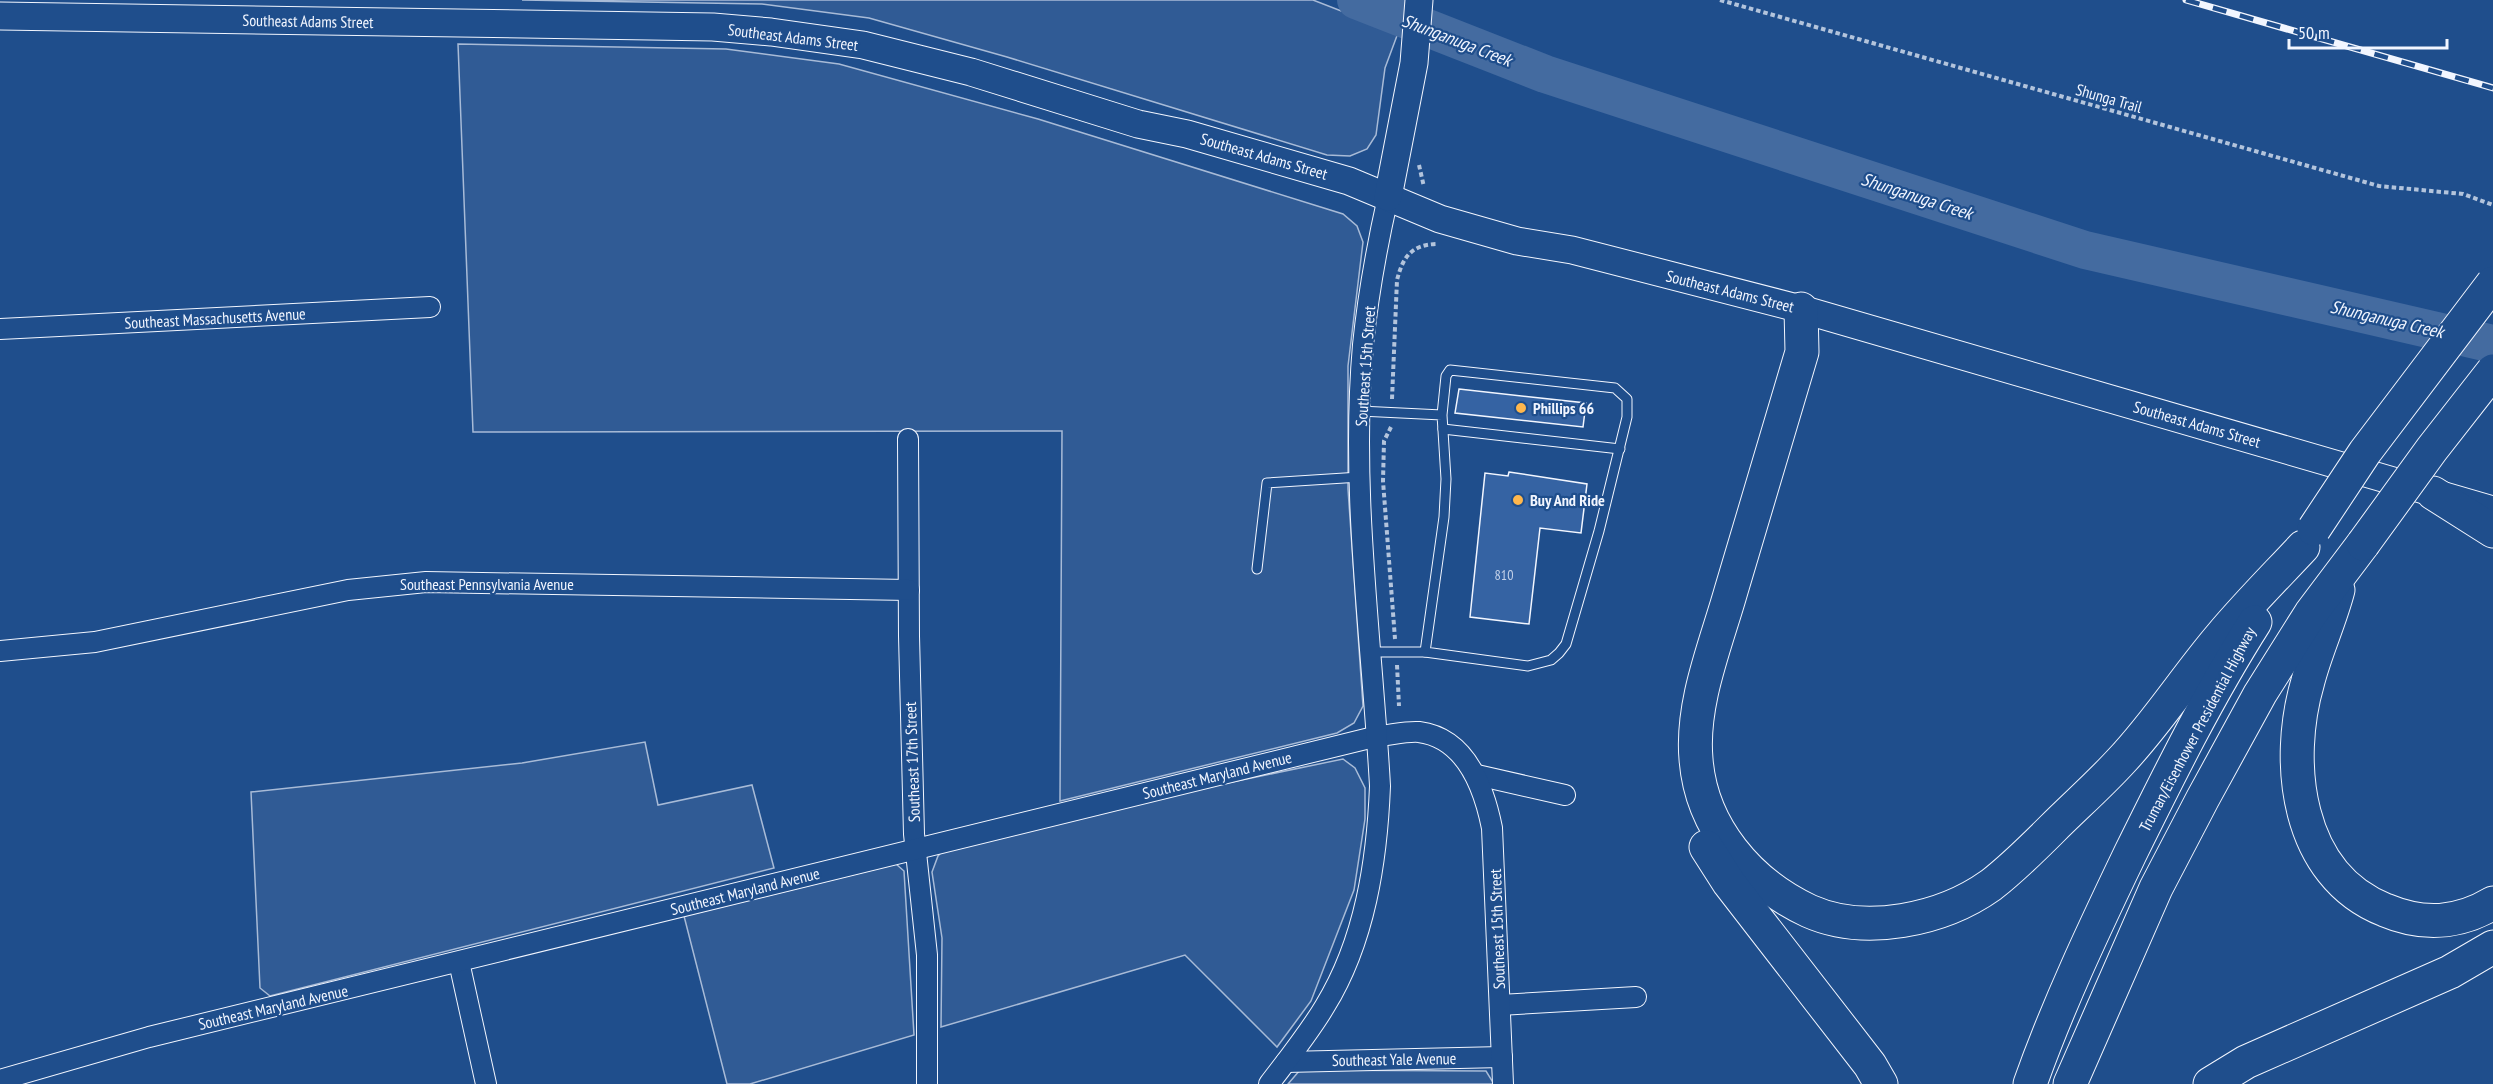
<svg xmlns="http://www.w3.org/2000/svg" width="2493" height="1084" viewBox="0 0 2493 1084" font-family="'PT Sans Narrow',sans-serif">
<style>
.built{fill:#305b95;stroke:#a8bbd7;stroke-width:1.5}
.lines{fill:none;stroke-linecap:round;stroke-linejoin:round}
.river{stroke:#446ba0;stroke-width:38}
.building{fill:#3563a3;stroke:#f2f6ff;stroke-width:1.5}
.lane-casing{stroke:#f2f6ff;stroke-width:11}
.street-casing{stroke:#f2f6ff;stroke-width:22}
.secondary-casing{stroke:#f2f6ff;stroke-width:29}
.highway-casing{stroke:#f2f6ff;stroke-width:35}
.path{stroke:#b3c4dc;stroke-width:4;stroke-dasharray:4.5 3;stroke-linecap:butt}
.lane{stroke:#1f4e8c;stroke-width:9}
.street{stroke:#1f4e8c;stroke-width:20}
.secondary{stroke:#1f4e8c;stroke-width:27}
.highway{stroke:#1f4e8c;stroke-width:33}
.rail-casing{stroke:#f2f6ff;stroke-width:7}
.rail{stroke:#1f4e8c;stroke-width:4.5;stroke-dasharray:14;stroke-linecap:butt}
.highway-bridge-casing{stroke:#f2f6ff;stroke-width:35;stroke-linecap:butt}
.highway-bridge{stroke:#1f4e8c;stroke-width:33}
.poi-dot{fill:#ffb74d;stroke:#1f4e8c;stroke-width:2}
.labels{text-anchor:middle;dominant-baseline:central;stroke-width:4.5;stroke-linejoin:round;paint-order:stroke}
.number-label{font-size:14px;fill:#c3d1e8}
.street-label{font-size:16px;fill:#f2f6ff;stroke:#1f4e8c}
.poi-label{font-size:16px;font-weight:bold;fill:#f2f6ff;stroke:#1f4e8c;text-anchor:start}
.water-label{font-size:18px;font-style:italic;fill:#f2f6ff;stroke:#1f4e8c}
</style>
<rect width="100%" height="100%" fill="#1f4e8c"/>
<g class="built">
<path d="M522,0H1313L1398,33L1385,68L1376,135L1367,149L1350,156L1327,155L1007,57L869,18L762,4Z"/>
<path d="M458,44L726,49L839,64L1038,119L1343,214L1357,226L1363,242L1348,366V489L1363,706L1354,723L1337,733L1060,801L1062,431L473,432Z"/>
<path d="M645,742L658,805L752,785L774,868L270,996L260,988L251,792L522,763Z"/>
<path d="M1343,759L1355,768L1365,788V819L1354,890L1311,1001L1277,1047L1185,955L941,1027L942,938L932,872L938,856L952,840Z"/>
<path d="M896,864L904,871L914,1035L750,1084H727L684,916Z"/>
<path d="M1300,1070L1486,1071L1494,1084H1288Z"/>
</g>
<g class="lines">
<path class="river" d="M1356,0L1545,74L2085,250L2493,344"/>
</g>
<g class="building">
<path d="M1459,389L1586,403L1583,427L1455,413Z"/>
<path d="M1509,472L1587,484L1581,533L1540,528L1529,624L1470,617L1485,473L1508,476Z"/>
</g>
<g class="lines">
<defs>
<g id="lane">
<path d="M1360,411L1442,415L1446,479L1444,517L1425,652L1528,666L1551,660L1559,653L1566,644L1599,531L1627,417V399L1615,388L1450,370L1446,376L1442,415"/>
<path d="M1443,429L1620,449"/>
<path d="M1257,569L1267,483L1360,477"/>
<path d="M1372,652H1425"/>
</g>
<g id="street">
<path d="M0,329L430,307"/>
<path d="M908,439L909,636L914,834L927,955V1084"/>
<path d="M0,651L95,642L348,590L426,582L909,590"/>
<path d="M1477,775L1565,795"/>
<path d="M459,962L486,1084"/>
<path d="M1500,1005L1636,997"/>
<path d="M1286,1062L1502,1057"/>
<path d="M0,1080L149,1037L1378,736C1391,735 1406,731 1419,732C1466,738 1484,788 1492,828L1503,1084"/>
<path d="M1269,1084C1288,1059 1309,1033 1325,1006C1365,941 1377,861 1380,786C1372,640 1350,491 1363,345C1368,295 1377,246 1388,197"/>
</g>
<g id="secondary">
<path d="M0,16L713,27L771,32L863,45L971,72L1138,124L1187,134L1349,181L1440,219L1517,241L1572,250L1801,309L2493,510"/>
<path d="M1388,197L1414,63L1419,0"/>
</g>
<g id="highway">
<path d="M1801,309L1802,352C1778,432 1755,511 1731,591C1716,644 1691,703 1696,759C1701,827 1749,883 1809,911C1865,936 1942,920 1991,885C2013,868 2033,848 2052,829C2075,806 2099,785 2121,761C2157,723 2186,677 2221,636C2246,606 2275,577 2303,547"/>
<path d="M2433,493L2493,531"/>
<path d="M2338,590C2330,621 2316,650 2308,681C2284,762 2296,875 2385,910C2423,926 2458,924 2493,903"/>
<path d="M1706,847L1729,883L1870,1065L1881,1084"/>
<path d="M2030,1084C2058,1005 2094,929 2130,854C2169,775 2208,696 2255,622"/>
<path d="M2070,1084L2156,888L2203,798L2260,694L2311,613L2363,544"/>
<path d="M2210,1084L2246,1062L2450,972L2493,947"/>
</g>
</defs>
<use href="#lane" class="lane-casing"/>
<use href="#street" class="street-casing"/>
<use href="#secondary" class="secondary-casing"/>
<use href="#highway" class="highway-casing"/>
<g class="path">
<path d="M1720,0L2379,186L2463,194L2493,205"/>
<path d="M1419,165L1424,187"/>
<path d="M1392,399L1397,280C1403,257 1411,245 1436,244"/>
<path d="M1391,427L1384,441L1383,481L1395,639"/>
<path d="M1397,665L1399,706"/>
</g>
<use href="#lane" class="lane"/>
<use href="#street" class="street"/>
<use href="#secondary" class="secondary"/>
<use href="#highway" class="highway"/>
<defs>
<path id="rail" d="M2186,0L2493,88"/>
</defs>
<use href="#rail" class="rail-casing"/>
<use href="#rail" class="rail"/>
<defs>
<g id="highway-bridge">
<path d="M2314,529L2365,452L2493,283"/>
<path d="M2363,544L2432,449L2493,371"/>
</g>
</defs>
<use href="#highway-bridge" class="highway-bridge-casing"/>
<use href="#highway-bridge" class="highway-bridge"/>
</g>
<g class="poi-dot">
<circle cx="1521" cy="408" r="6"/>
<circle cx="1518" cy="500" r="6"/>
</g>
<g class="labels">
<g class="number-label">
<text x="1504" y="575">810</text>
</g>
<g class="street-label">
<text transform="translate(308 21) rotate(1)">Southeast Adams Street</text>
<text transform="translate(793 37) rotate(7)">Southeast Adams Street</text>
<text transform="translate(2109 98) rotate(16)">Shunga Trail</text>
<text transform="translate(1264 156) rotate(16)">Southeast Adams Street</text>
<text transform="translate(1730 291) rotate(14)">Southeast Adams Street</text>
<text transform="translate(215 318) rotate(-3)">Southeast Massachusetts Avenue</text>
<text transform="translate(1365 366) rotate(-86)">Southeast 15th Street</text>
<text transform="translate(2197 424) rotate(16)">Southeast Adams Street</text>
<text x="487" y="584">Southeast Pennsylvania Avenue</text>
<text transform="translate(2197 729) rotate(-62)">Truman/Eisenhower Presidential Highway</text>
<text transform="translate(912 762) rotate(-92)">Southeast 17th Street</text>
<text transform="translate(1217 775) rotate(-14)">Southeast Maryland Avenue</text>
<text transform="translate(745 891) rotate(-14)">Southeast Maryland Avenue</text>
<text transform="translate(1497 929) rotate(-92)">Southeast 15th Street</text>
<text transform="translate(273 1007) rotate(-13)">Southeast Maryland Avenue</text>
<text transform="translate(1394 1059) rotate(-1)">Southeast Yale Avenue</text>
</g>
<g class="poi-label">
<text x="1533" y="408">Phillips 66</text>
<text x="1530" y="500">Buy And Ride</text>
</g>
<g class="water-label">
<text transform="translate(1457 40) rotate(21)">Shunganuga Creek</text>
<text transform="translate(1917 196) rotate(18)">Shunganuga Creek</text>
<text transform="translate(2387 319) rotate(13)">Shunganuga Creek</text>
</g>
</g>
<path d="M2289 39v9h158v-9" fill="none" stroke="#f2f6ff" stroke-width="3"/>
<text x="2298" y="39" font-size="18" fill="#f2f6ff" stroke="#1f4e8c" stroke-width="4.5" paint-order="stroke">50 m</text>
</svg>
